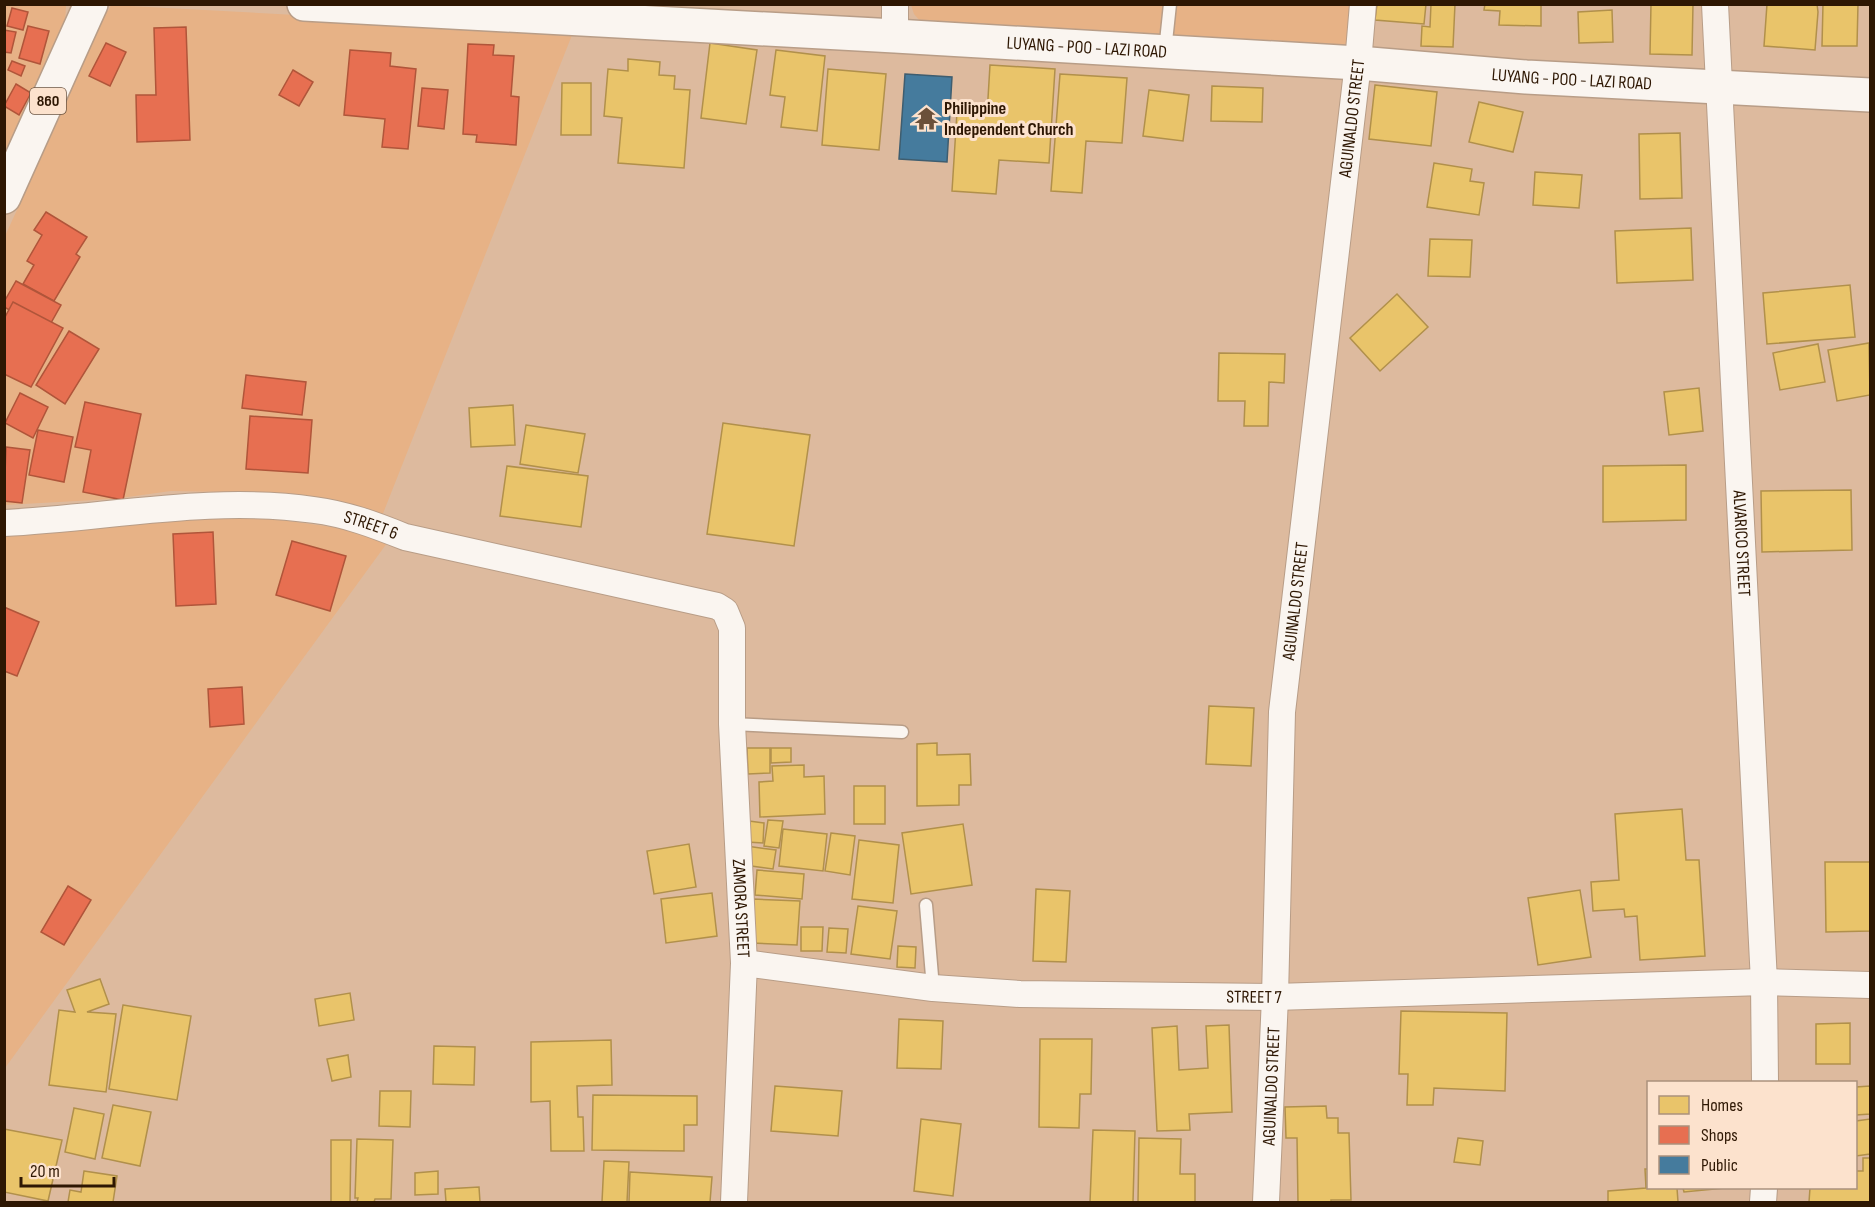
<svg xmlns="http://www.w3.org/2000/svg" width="1875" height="1207" viewBox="0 0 1875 1207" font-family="'Sofia Sans Condensed',sans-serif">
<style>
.built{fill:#e7b286}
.homes{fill:#e9c46a;stroke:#b1904b;stroke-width:1.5}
.shops{fill:#e76f51;stroke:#b0553a;stroke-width:1.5}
.public{fill:#457b9d;stroke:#3e5d6f;stroke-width:1.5}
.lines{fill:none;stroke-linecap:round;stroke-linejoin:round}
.lane-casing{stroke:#b89d87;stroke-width:15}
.street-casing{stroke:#b89d87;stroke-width:28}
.secondary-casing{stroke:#b89d87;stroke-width:36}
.primary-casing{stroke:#b89d87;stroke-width:36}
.lane{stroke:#faf5f0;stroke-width:12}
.street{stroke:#faf5f0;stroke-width:26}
.secondary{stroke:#faf5f0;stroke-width:33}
.primary{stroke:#faf5f0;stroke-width:33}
.labels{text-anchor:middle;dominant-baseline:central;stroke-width:6;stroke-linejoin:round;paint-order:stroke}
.shield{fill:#fce2cd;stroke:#6c5440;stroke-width:1.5}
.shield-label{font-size:16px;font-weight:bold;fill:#2e1703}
.street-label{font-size:18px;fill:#2e1703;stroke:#fce2cd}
.poi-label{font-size:18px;font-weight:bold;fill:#2e1703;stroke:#fce2cd;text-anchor:start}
</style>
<rect width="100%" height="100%" fill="#ddba9e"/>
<g class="built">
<path d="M5,5H66L65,26L5,167Z"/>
<path d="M111,5L574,30L382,516L289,493L171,491L113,499L5,505V236L68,99L65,97L105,11H108Z"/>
<path d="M911,5H1351L1349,39L1343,47L920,21L914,14Z"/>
<path d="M238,514L368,532L390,539L5,1068V536L56,533L121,521Z"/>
</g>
<g class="homes">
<path d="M1377,4H1426L1424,24L1375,20Z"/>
<path d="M1431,4H1455L1453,47L1421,46L1422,26L1430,27Z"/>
<path d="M1485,4H1541V26L1499,25L1500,11L1484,10Z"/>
<path d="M1651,4H1693L1692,55L1650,54Z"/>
<path d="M1767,4H1817L1818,12L1815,50L1764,46Z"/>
<path d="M1823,4H1858L1857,46H1822Z"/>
<path d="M1612,10L1613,42L1579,43L1578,12Z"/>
<path d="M710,43L757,50L746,124L701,118Z"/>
<path d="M776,50L825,56L817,131L781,127L785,97L770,95Z"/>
<path d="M628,59L660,62L659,75L675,76L674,89L690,90L684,168L618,163L622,118L604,116L608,69L628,71Z"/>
<path d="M990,65L1055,69L1049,163L999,160L996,194L952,191L957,112L987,115Z"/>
<path d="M828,69L886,74L879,150L822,145Z"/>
<path d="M1060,74L1127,78L1122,143L1086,141L1082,193L1051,191Z"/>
<path d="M562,83H591V135H561Z"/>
<path d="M1375,85L1437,92L1431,146L1369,139Z"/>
<path d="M1212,86L1263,88L1262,122L1211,121Z"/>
<path d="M1149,90L1189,95L1183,141L1143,136Z"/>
<path d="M1479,102L1523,112L1513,152L1469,142Z"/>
<path d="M1680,133L1682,198L1640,199L1639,134Z"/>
<path d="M1434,163L1472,169L1470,181L1484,183L1479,215L1427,207Z"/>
<path d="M1535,172L1582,175L1579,208L1533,205Z"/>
<path d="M1691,228L1693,280L1617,283L1615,231Z"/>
<path d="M1430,239L1472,240L1470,277L1428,276Z"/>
<path d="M1850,285L1855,337L1767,344L1763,293Z"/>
<path d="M1397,294L1428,327L1380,371L1350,338Z"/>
<path d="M1869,343L1870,395L1837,401L1828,350Z"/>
<path d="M1818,344L1825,382L1780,390L1773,353Z"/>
<path d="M1219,353L1285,354L1284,383L1269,382L1268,426H1244L1245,401H1218Z"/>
<path d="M1699,388L1703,431L1669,435L1664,392Z"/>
<path d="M513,405L515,445L471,447L469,408Z"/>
<path d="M723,423L810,435L794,546L707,534Z"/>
<path d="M526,425L585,434L578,473L520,464Z"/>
<path d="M1686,465V520L1603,522V466Z"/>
<path d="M507,466L588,476L581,527L500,516Z"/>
<path d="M1851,490L1852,550L1762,552L1761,491Z"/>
<path d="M1209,706L1254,708L1251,766L1206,764Z"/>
<path d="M937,743V755L970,754L971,785H959V805L917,806V744Z"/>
<path d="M747,748H770V773L748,774Z"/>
<path d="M771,748H791V762L771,763Z"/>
<path d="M804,765V777L824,776L825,814L760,817L759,782L773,781L772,766Z"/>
<rect x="854" y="786" width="31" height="38"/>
<path d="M1682,809L1686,860H1699L1705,956L1640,960L1637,916L1625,917L1624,909L1593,911L1591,882L1619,880L1615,814Z"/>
<path d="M768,820L783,821L779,848L764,846Z"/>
<path d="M749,821L764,823L763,843L747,842Z"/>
<path d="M963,824L972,885L911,894L902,833Z"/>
<path d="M783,829L827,834L823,871L779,866Z"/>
<path d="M831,833L855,836L850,875L825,871Z"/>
<path d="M859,840L899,845L893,903L852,899Z"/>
<path d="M689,844L696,887L654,894L647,851Z"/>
<path d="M746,846L776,850L773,869L744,865Z"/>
<path d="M1825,862H1870V931L1826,932Z"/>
<path d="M757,870L804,874L802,899L755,895Z"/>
<path d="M1036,889L1070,891L1066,962L1033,961Z"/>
<path d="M1580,890L1591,957L1538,965L1528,898Z"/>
<path d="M712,893L717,936L666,943L661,899Z"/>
<path d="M753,899L800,901L797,945L750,943Z"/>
<path d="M858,906L897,911L890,959L851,954Z"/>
<path d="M801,927H823L822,951H801Z"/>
<path d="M829,928L848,929L846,953L827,952Z"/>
<path d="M898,946L916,947L915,968L897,967Z"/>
<path d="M100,979L109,1004L87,1012L116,1014L106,1092L49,1085L59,1010L75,1012L67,990Z"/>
<path d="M350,993L354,1020L319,1026L315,999Z"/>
<path d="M123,1005L191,1016L177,1100L109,1089Z"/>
<path d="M1401,1011L1507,1013L1505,1091L1434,1088L1433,1105H1407L1408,1074H1399Z"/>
<path d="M899,1019L943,1021L941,1069L897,1068Z"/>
<path d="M1850,1023V1064H1816V1024Z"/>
<path d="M1229,1025L1232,1112L1189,1114L1190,1130L1157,1131L1152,1028L1177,1026L1179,1070L1208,1068L1206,1026Z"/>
<path d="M1040,1039H1092L1091,1094H1080L1079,1128L1039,1127Z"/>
<path d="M611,1040L612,1085L577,1086L578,1117H583L584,1151H551L550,1101L531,1102V1042Z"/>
<path d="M434,1046L475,1047L474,1085L433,1084Z"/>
<path d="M348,1055L351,1077L332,1081L327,1059Z"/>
<path d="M775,1086L842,1091L838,1136L771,1131Z"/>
<path d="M1870,1086V1114L1856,1115V1087Z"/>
<path d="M380,1091H411L410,1127L379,1126Z"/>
<path d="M593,1095L697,1096V1125H684V1151L592,1150Z"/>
<path d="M113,1105L151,1112L140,1166L102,1158Z"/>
<path d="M1326,1106L1327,1118H1338V1133H1349L1351,1200H1331V1202H1298L1297,1138H1286L1285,1107Z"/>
<path d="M74,1108L104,1114L95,1159L65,1152Z"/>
<path d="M921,1119L961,1124L953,1196L914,1191Z"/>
<path d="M1870,1119V1154L1856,1156V1121Z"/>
<path d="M4,1129L62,1140L48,1201L4,1192Z"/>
<path d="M1093,1130L1135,1131L1133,1202H1090Z"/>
<path d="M1139,1138L1181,1139L1180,1174H1195V1202H1138Z"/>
<path d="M1458,1138L1483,1141L1480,1165L1454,1162Z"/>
<path d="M357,1139L393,1140L391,1199H375L374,1202H357L358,1198H355Z"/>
<path d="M331,1140H351L350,1202H331Z"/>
<path d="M1863,1158H1870V1202H1809L1810,1188H1856V1171H1863Z"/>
<path d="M604,1161L629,1162L627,1202H602Z"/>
<path d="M1645,1169H1648V1188H1677L1678,1202H1608V1191L1646,1188Z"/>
<path d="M84,1171L117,1176L113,1202H68L70,1190L81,1192Z"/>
<path d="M438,1171V1194L415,1195V1173Z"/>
<path d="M630,1172L712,1177L710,1202H629Z"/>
<path d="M479,1187L480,1202H446L445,1189Z"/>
<path d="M1683,1188H1725L1684,1192Z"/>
</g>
<g class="shops">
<path d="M12,8L28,12L23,30L7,26Z"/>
<path d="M28,26L49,31L40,64L19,58Z"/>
<path d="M186,27L190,140L137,142L136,95H156L154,28Z"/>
<path d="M4,30L16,32L11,53L4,52Z"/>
<path d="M106,43L126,52L110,86L89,76Z"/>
<path d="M468,44L494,45L493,55L514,56L511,96L519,97L516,145L476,142L477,135L463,134Z"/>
<path d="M350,50L391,53L390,66L416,69L408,149L382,147L385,119L344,115Z"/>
<path d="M12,61L25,66L21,76L8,70Z"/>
<path d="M293,70L313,82L299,106L279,95Z"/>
<path d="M16,84L31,93L19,115L4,106Z"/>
<path d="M422,88L448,90L444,129L418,126Z"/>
<path d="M46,212L87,237L76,254L80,257L54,301L23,284L34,265L27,261L42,235L34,230Z"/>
<path d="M16,281L61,305L47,330L4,307V302Z"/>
<path d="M13,302L63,328L31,387L4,374V319Z"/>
<path d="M69,331L99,349L65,404L36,385Z"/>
<path d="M246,375L306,382L302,415L242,408Z"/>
<path d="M20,393L48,407L33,438L5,423Z"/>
<path d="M85,402L141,414L123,500L83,492L91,450L75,447Z"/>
<path d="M250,416L312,420L308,473L246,469Z"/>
<path d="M38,430L73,437L64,482L29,475Z"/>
<path d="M6,447L30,450L22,503L4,501Z"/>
<path d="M213,532L216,604L176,606L173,534Z"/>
<path d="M292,541L346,556L330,611L276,595Z"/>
<path d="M4,607L39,622L17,676L4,671Z"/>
<path d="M242,687L244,724L210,727L208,689Z"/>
<path d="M68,886L91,900L64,945L41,932Z"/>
</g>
<path class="public" d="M905,74L952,77L947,162L899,159Z"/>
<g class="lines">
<defs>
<g id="lane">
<path d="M1165,51L1170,4"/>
<path d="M732,724L902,732"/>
<path d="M926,905L933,988"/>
</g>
<g id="street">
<path id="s1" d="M1715,4L1764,982L1765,1082"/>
<path d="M895,36V4"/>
<path id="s2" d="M4,523C107,518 211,495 314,510C346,514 375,525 405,537L717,606L725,611L732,628V724L744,963L734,1202"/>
<path id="s3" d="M744,963L933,988L1020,994L1275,997L1764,982L1870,985"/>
<path id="s4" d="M1266,1202L1275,997L1282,712L1358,63L1363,4"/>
<path d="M1763,1202L1764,1188"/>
</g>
<g id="secondary">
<path id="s5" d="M304,4L895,36L1358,63L1526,77L1870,95"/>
</g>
<path id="primary" d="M4,197L91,4"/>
</defs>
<use href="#lane" class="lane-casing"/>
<use href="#street" class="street-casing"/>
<use href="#secondary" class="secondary-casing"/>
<use href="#primary" class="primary-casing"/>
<use href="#lane" class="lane"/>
<use href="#street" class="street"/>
<use href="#secondary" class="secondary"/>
<use href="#primary" class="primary"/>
</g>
<defs>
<symbol id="temple-bare" viewBox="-9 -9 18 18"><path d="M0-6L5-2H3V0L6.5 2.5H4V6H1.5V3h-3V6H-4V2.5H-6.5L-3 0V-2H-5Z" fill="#6b5039" stroke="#fce2cd" stroke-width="2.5" paint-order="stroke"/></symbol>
</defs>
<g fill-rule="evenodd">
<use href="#temple-bare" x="910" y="102" width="33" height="33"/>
</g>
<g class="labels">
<rect class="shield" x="30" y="88" width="36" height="26" rx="4.5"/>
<g class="shield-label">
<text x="48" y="101">860</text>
</g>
<g class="street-label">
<text stroke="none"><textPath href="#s5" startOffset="784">LUYANG - POO - LAZI ROAD</textPath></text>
<text stroke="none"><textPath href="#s5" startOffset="1270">LUYANG - POO - LAZI ROAD</textPath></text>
<text stroke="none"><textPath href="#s4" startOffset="1088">AGUINALDO STREET</textPath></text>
<text stroke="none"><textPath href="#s2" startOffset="370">STREET 6</textPath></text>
<text stroke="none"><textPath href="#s1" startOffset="540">ALVARICO STREET</textPath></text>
<text stroke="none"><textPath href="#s4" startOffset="602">AGUINALDO STREET</textPath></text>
<text stroke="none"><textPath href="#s2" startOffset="1034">ZAMORA STREET</textPath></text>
<text stroke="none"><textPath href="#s3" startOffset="512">STREET 7</textPath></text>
<text stroke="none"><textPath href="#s4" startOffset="116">AGUINALDO STREET</textPath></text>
</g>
<g class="poi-label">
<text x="944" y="108">Philippine<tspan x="944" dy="21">Independent Church</tspan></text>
</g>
</g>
<rect width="1875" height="1207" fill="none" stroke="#2e1703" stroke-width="12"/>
<rect x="1647" y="1081" width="210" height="108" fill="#fce2cd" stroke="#aa917c" stroke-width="1.5"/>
<rect x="1659" y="1096" width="30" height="18" fill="#e9c46a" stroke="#aa917c" stroke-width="1.5"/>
<text x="1701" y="1111" font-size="18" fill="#2e1703">Homes</text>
<rect x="1659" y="1126" width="30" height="18" fill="#e76f51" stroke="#aa917c" stroke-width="1.5"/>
<text x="1701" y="1141" font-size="18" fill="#2e1703">Shops</text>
<rect x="1659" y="1156" width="30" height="18" fill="#457b9d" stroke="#aa917c" stroke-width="1.5"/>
<text x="1701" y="1171" font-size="18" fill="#2e1703">Public</text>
<path d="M21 1177v9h93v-9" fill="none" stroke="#2e1703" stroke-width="3"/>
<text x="30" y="1177" font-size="18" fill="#2e1703" stroke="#fce2cd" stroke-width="4.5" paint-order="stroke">20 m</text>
</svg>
